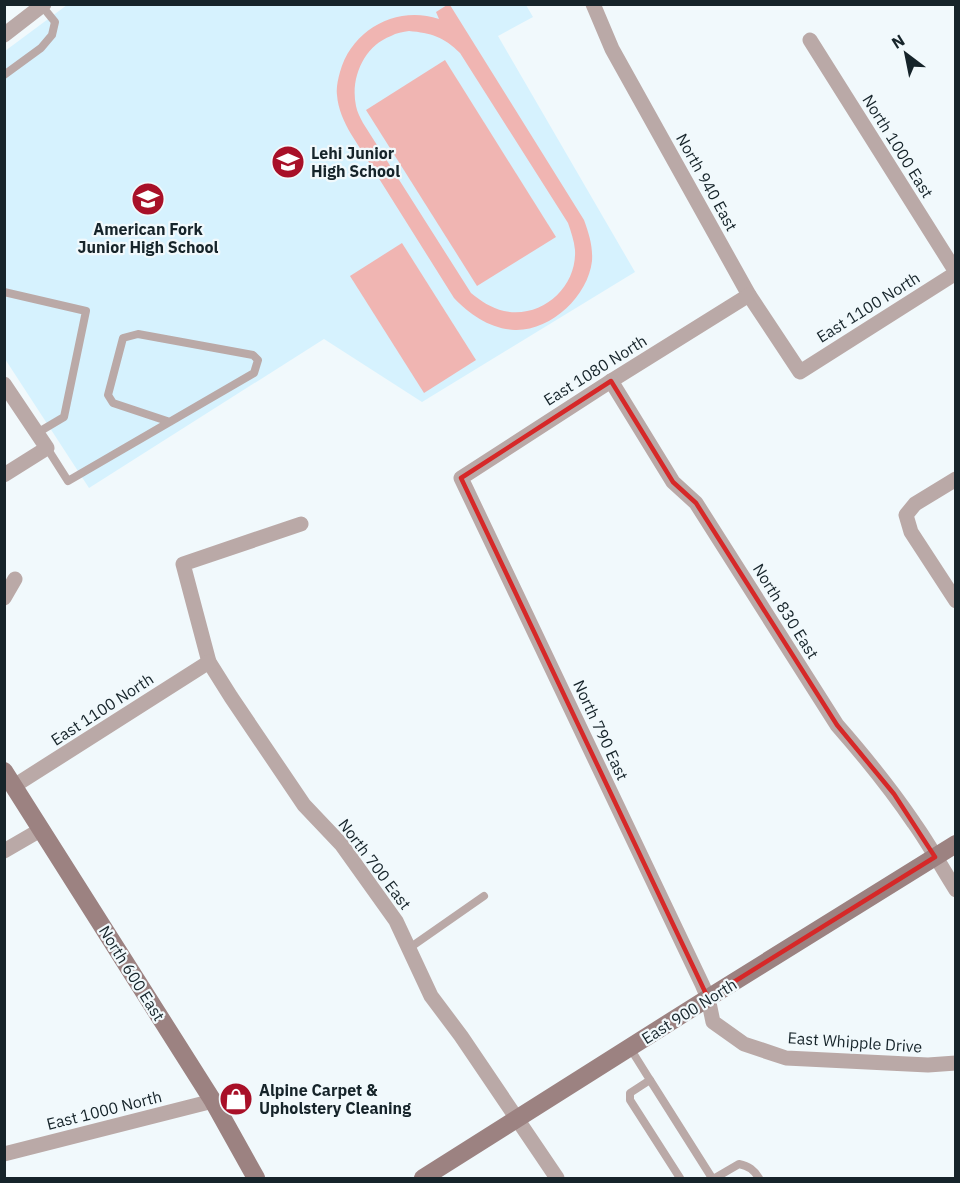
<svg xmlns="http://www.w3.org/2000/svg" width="960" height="1183" viewBox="0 0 960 1183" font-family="'IBM Plex Sans',sans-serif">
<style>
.built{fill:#d6f2fe}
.green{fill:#f0b5b2;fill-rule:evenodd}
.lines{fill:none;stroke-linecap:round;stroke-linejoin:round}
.lane{stroke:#baa9a7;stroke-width:8}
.street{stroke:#baa9a7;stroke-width:15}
.secondary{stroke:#9c8281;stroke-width:18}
.marked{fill:none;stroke:#d62828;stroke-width:4.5;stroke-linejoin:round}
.labels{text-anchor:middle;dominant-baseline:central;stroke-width:4.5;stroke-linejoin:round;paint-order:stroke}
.street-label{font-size:16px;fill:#16242a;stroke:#f1f9fc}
.poi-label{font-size:16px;font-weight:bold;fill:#16242a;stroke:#f1f9fc;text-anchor:start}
</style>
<rect width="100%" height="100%" fill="#f1f9fc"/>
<path class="built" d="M67,5H526L533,17L498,36L635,272L422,402L324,339L89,488L5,359V51Z"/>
<g class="green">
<path d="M447,5H450L584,220C589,234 593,246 592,261C588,296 551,331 515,330C491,329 470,315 454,298L351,134C344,122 338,109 337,95C336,88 338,79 340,72C352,29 397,5 439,19L436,12ZM409,31C431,33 444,37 460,53L568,223C571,232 574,240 575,250C577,288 541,319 504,311C491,308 481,301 471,293L363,123C360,117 357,112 356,106C350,78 364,46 391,36C396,33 403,32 409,31Z"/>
<path d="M445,60L556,237L477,286L366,110Z"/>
<path d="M402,243L476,360L424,393L350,276Z"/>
</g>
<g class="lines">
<g class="lane">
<path d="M4,75L41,48L52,35L55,22L42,6"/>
<path d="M4,292L86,311L64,417L37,433"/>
<path d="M47,448L68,481L254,373L258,360L253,355L138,334L123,338L108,395L113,403L170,422"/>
<path d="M408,949L484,896"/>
<path d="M630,1048L650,1080L630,1093V1100L680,1178"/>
<path d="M650,1080L712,1178"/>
<path d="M715,1178L739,1164C749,1166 754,1170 759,1178"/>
</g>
<g class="street">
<path d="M593,4L612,49L749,295L800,372L956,273"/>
<path d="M4,35L44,4"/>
<path d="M810,40L956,272"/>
<path d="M749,295L611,381L461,478L702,984L708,998L713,1022L744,1044L786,1058L928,1065L956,1063"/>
<path d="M611,381L673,482L696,503L837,725C865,757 891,789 914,823C929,844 942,868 956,890"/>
<path d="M4,384L47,448L4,475"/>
<path d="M956,479L915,504L906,515L911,532L956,601"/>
<path d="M301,524L183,564L209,662L231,697L304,805L341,844L396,921L431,996L461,1036L557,1178"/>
<path d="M4,598L15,579"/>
<path d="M14,786L209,662"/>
<path d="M4,851L42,829"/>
<path d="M4,1154L213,1101"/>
</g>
<g class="secondary">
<path d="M4,771L213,1101L256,1178"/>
<path d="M423,1178L708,998L956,844"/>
</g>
</g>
<path class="marked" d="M611,381L673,482L696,503L837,725L894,794L935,857L708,998L461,478Z"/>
<defs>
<symbol id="school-disc" viewBox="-11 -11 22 22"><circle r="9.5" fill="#a81028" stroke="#f1f9fc"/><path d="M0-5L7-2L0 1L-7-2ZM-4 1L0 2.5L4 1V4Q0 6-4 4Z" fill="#fff"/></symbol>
<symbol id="shop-disc" viewBox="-11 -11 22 22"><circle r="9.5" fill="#a81028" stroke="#f1f9fc"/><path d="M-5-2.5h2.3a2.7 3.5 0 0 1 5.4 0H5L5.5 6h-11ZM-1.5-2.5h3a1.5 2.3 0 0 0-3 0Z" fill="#fff"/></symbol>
</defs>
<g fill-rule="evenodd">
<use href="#school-disc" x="269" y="143" width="38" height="38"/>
<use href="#school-disc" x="129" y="180" width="38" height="38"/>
<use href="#shop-disc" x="217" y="1080" width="38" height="38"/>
</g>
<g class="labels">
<g class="street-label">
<text transform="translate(898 146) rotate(58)">North 1000 East</text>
<text transform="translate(707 182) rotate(61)">North 940 East</text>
<text transform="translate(868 307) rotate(-32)">East 1100 North</text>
<text transform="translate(595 370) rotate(-32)">East 1080 North</text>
<text transform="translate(786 611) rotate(58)">North 830 East</text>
<text transform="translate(102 709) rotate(-33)">East 1100 North</text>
<text transform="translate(601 730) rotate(65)">North 790 East</text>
<text transform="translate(375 864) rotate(53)">North 700 East</text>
<text transform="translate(132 973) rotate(58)">North 600 East</text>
<text transform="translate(689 1011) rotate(-32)">East 900 North</text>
<text transform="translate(855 1042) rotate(4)">East Whipple Drive</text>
<text transform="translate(104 1110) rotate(-14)">East 1000 North</text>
</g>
<g class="poi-label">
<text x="311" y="153">Lehi Junior<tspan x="311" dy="18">High School</tspan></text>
<text x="148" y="229" text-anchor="middle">American Fork<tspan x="148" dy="18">Junior High School</tspan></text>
<text x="259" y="1090">Alpine Carpet &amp;<tspan x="259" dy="18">Upholstery Cleaning</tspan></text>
</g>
</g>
<rect width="960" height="1183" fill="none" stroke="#16242a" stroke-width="12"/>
<g transform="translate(906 54) rotate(328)" stroke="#f1f9fc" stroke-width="4.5" paint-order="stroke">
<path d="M0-4.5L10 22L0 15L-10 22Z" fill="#16242a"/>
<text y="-9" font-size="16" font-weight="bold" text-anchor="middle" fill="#16242a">N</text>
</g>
</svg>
